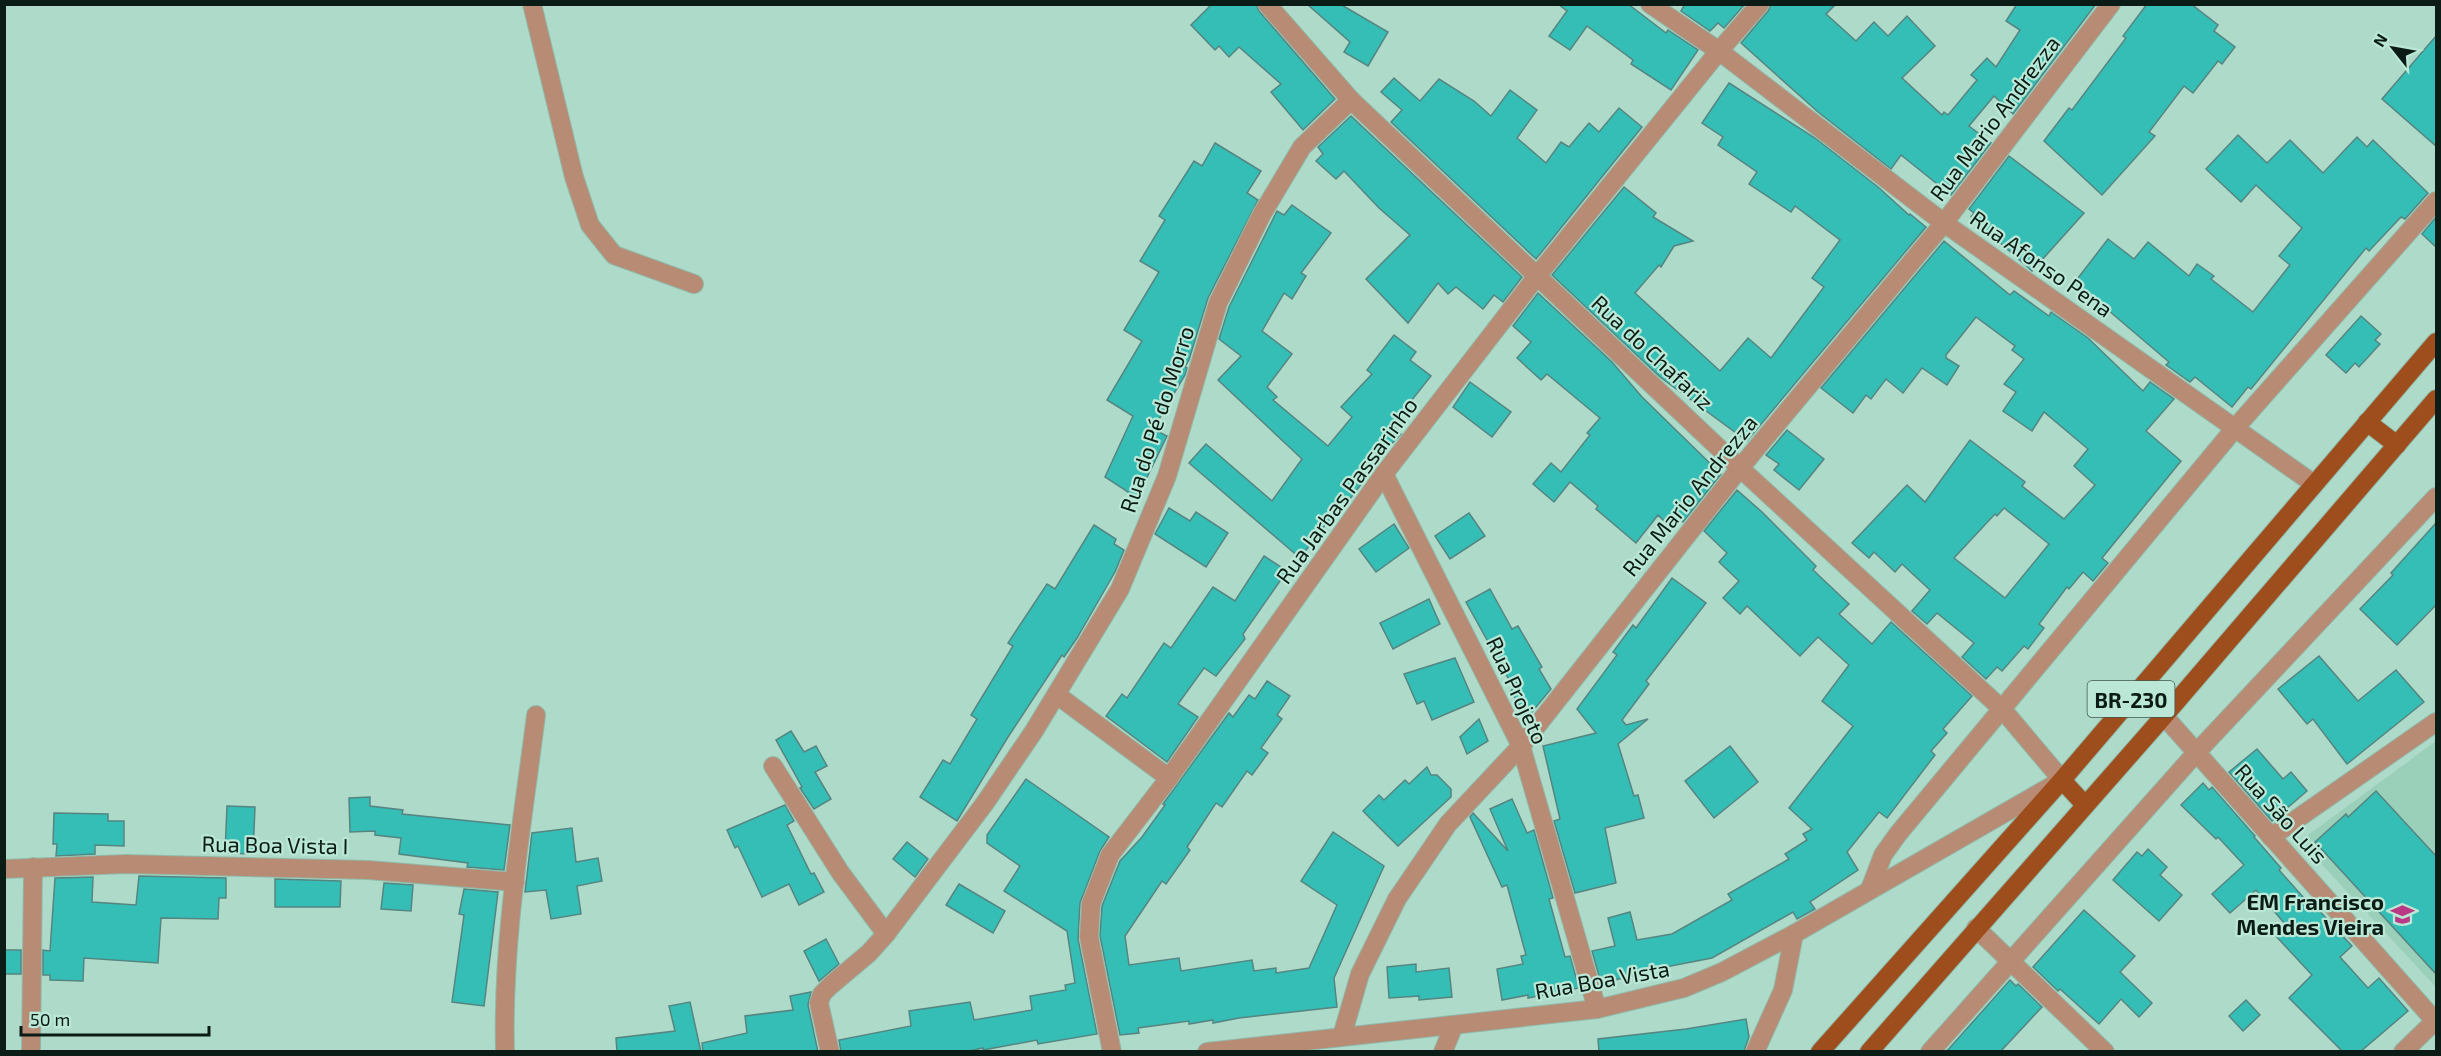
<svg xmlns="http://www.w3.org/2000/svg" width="2441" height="1056" viewBox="0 0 2441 1056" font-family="'Exo 2',sans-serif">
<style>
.built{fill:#9acfba}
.building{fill:#35beb6;stroke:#558581;stroke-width:1.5;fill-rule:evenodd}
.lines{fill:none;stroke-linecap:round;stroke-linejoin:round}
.street-casing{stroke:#91b9a9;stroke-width:20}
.primary-casing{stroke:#91b9a9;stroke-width:20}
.street{stroke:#b88b74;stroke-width:18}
.primary{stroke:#9d4e1c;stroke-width:18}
.labels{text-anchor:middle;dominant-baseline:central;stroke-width:4.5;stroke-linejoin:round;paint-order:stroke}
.shield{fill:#bbe8d6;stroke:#405950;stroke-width:1.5}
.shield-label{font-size:21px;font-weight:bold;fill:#0b1c16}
.street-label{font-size:22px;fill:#0b1c16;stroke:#bbe8d6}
.poi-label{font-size:22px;font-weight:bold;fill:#0b1c16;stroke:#bbe8d6;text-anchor:end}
</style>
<rect width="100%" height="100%" fill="#aedbc9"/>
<path class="built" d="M2436,741V987L2300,841Z"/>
<g class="building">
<path d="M1212,4H1256L1259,11L1335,99L1303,130L1271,92L1281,84L1239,47L1229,57L1219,46L1215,50L1191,25Z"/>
<path d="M1307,4H1340L1388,32L1368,66L1344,52L1350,42Z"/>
<path d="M1558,4H1628L1666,33L1668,30L1698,50L1671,90L1631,64L1633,60L1587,26L1570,50L1549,36L1567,11Z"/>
<path d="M1685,4H1745L1724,28L1718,23L1710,31L1681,11Z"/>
<path d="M1771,4H1836L1826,14L1856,41L1874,22L1888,36L1907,16L1935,46L1902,78L1942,115L1944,112L1948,115L1977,80L1971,75L1987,58L1996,67L2020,30L2006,21L2017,4H2096L2013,114L1994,96L1969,126L1991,143L1951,195L1901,155L1891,169L1818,112L1741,43L1768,11Z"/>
<path d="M2147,4H2191L2218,25L2214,31L2235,47L2222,64L2218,61L2193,93L2184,86L2149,132L2155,136L2102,195L2044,141L2069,108L2072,110L2126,38L2123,36Z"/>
<path d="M2436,36V146L2382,99Z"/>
<path d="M1394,78L1420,101L1439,79L1474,101L1491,116L1510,90L1537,110L1517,138L1546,163L1561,142L1569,147L1589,123L1599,132L1619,108L1642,127L1536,259L1391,122L1402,110L1381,92Z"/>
<path d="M1729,83L1815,138L1878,187L1909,215L1910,214L1926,227L1747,441L1660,377L1552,275L1624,187L1656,213L1653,217L1693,241L1674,246L1661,267L1659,265L1635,293L1720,371L1748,338L1771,358L1824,287L1812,278L1840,240L1795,206L1791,212L1749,184L1757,172L1718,145L1723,137L1702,123Z"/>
<path d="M1351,116L1522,277L1503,302L1494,295L1483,309L1456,287L1448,294L1438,283L1408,323L1366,279L1410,235L1379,208L1344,171L1336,179L1316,161L1323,154L1318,147Z"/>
<path d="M2238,135L2267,163L2290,140L2323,173L2357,137L2367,147L2373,140L2428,193L2405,219L2401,217L2369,251L2366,248L2251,389L2248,387L2232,407L2195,377L2190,382L2166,365L2169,362L2075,282L2108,239L2134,259L2148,242L2189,276L2197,264L2214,276L2211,279L2253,312L2290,265L2279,256L2302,228L2256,185L2241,202L2206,169Z"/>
<path d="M1215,143L1261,171L1247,193L1258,200L1208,298L1189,360L1185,367L1187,368L1185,375L1153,429L1167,436L1137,498L1105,477L1133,416L1107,400L1142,341L1124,330L1159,272L1140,261L1165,220L1159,216L1194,161L1202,166Z"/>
<path d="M2009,156L2084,213L2032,271L1971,217L1974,213L1969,209Z"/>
<path d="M1292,205L1331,233L1301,273L1306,276L1292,299L1284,293L1262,331L1292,354L1267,387L1277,397L1273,400L1328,446L1352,417L1341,407L1372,374L1367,370L1394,335L1416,352L1410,360L1431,376L1392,425L1401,434L1362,475L1366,478L1349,500L1346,498L1300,558L1189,463L1206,444L1272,501L1302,459L1218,380L1241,356L1219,339L1229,307L1277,211L1284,215Z"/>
<path d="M2436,217V247L2422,234Z"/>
<path d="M1944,241L2010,295L2014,291L2049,316L2051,312L2088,338L2143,391L2150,382L2174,399L2146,431L2181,461L2102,558L2108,563L2093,581L2083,572L2069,589L2067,587L2039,624L2044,628L2028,649L2024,646L2002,671L1997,667L1986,679L1962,657L1974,643L1937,613L1927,624L1912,611L1930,590L1902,564L1895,572L1874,552L1869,558L1852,543L1907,485L1925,502L1970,440L2025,482L2022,486L2064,519L2095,485L2074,466L2088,449L2044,412L2032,431L2003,411L2016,392L2004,384L2024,359L2012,350L2015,346L1976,317L1946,355V358L1959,366L1947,385L1922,368L1903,393L1886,379L1871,399L1866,395L1853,413L1821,388ZM2004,508L2049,544L2005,598L1954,558L1995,514L1997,516Z"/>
<path d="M1538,293L1612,362L1642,397L1721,474L1683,522L1677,517L1669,526L1658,515L1636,543L1596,509L1598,506L1570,482L1554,502L1533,484L1551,463L1561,472L1590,435L1587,433L1600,418L1547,374L1541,380L1517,358L1531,342L1513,326Z"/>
<path d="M2361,316L2381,334L2375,340L2380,344L2359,367L2355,363L2346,373L2326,355Z"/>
<path d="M1470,382L1511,412L1492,437L1453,407Z"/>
<path d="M1787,430L1824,459L1799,490L1774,470L1779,464L1766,455Z"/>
<path d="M1737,490L1762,512L1816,566L1813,570L1849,604L1839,614L1872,644L1891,622L1972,696L1943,729L1947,733L1931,751L1935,755L1887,818L1879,812L1847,852L1858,870L1810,902L1815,909L1797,919L1793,912L1712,958L1645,971L1646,973L1601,983L1592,951L1615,946L1608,918L1630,912L1637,940L1672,934L1732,900L1728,894L1789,859L1785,854L1807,840L1803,834L1812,829L1789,808L1853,726L1822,701L1849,665L1818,637L1800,656L1747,606L1740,614L1723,598L1739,581L1719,562L1727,553L1704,531Z"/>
<path d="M1169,508L1190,521L1196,512L1228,533L1206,567L1155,534Z"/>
<path d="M1469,513L1485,536L1450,559L1435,536Z"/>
<path d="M2436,523V605L2397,645L2360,609L2393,575L2391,573Z"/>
<path d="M1394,524L1409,548L1376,572L1359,549Z"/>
<path d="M1094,525L1116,539L1114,544L1124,550L1115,572L1077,638L1064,657L1062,655L1008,737L957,821L920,797L943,760L950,764L977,719L971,715L1013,646L1008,643L1047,584L1055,589Z"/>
<path d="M1264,556L1287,571L1243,634L1245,639L1216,676L1204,668L1178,704L1198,717L1167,762L1106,716L1122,694L1127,698L1164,643L1171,648L1213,587L1235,601Z"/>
<path d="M1672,578L1706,603L1646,681L1649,684L1622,720L1626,725L1648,719L1618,744L1634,796L1638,795L1644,818L1605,828L1616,883L1575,893L1554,821L1560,819L1543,746L1596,733L1577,709L1617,655L1613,652L1633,625L1636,628Z"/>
<path d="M1490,589L1512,629L1518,626L1542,667L1539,669L1551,689L1527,718L1511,691L1518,682L1512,685L1466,602Z"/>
<path d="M1429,599L1440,624L1393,649L1380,623Z"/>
<path d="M2319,656L2358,701L2396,670L2424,702L2347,764L2313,719L2307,724L2278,689Z"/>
<path d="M1455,658L1474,702L1432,720L1424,701L1417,704L1404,674Z"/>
<path d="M1267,681L1290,696L1277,715L1282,719L1261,748L1268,753L1252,775L1247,771L1222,807L1216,803L1187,847L1190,850L1166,884L1162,881L1125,936L1129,965L1179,958L1181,971L1252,960L1254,971L1276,968V973L1309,968L1337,905L1301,881L1333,832L1384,866L1334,978L1337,1007L1239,1018L1213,1023V1020L1189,1024V1021L1138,1028L1139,1033L1120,1035L1100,936L1102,906L1120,861L1142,837L1165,805L1163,804L1229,713L1233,717L1249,695L1255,699Z"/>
<path d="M1479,719L1488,741L1467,754L1460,737Z"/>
<path d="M791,731L804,752L816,746L827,766L815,772L831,799L814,809L800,788L802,787L776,740Z"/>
<path d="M1730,746L1758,782L1714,818L1685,781Z"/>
<path d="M2257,749L2283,779L2291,772L2307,791L2272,821L2229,772Z"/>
<path d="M1427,767L1431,775H1437L1451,789V797L1398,846L1363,811L1379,795L1384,800L1405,780L1409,784Z"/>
<path d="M1026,779L1109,837L1100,851L1080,903L1078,939L1097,1034L1038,1044L1037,1040L983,1050V1048L965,1052H841L839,1040L911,1026L909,1011L970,1002L974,1020L1032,1010L1030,996L1066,990L1065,985L1075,983L1067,931L1004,891L1020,866L987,843V835Z"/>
<path d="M2203,783L2209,790L2212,787L2255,836L2254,837L2281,868L2279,870L2312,907L2314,905L2352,946L2340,957L2368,988L2379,978L2408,1011L2360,1052H2343L2289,998L2312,975L2274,934L2285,924L2256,890L2230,913L2212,894L2244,865L2218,837L2216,839L2181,805Z"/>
<path d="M2376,791L2436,856V974L2315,842L2346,814L2348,817Z"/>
<path d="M370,797V806L403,810L402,814L510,825L504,870L467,867L468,863L399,854L401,838L375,835V831L350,832L349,798Z"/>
<path d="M1512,799L1527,833L1534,830L1553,898L1549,899L1565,957L1570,956L1579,988L1528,998V995L1502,1000L1497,969L1523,964L1521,956L1526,955L1507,885L1502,887L1470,817L1473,813L1508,851L1490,809Z"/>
<path d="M785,805L794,821L787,825L811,874L814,873L824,892L799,905L789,884L762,897L738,846L735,848L727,830Z"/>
<path d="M227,806L255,807L253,854L225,853Z"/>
<path d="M54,813L108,814V821H124V846L95,845V854L56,856L57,844H53Z"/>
<path d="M572,828L576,862L598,858L602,881L577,886L581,914L551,919L546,890L525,892L532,833Z"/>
<path d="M907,842L928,859L915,877L893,859Z"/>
<path d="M2148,849L2167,867L2160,875L2182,895L2159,921L2113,880L2137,852L2142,856Z"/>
<path d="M139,876L226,878V898H219L218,919L161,918L158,963L84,958L83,981L50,980V975H43V950L50,951L55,878L93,877L92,902L136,905Z"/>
<path d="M275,879L341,881L340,907H275Z"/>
<path d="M384,883L413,885L411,911L381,909Z"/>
<path d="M959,884L1005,911L993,933L946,905Z"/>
<path d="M464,889L498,892L484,1006L452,1002L464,915L459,914Z"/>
<path d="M2084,910L2135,956L2120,972L2152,1003L2139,1017L2121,999L2099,1024L2060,989L2058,991L2033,967Z"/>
<path d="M826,939L839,964L819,981L804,951Z"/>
<rect x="4" y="950" width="17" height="24"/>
<path d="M1416,964V972L1449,968L1452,997L1419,1000V996L1389,998L1387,967Z"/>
<path d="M2010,980L2016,986L2018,984L2042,1007L2000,1052H1946Z"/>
<path d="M811,992L808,1005L818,1052H703L702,1043L747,1033L745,1016L793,1010L790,996Z"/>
<path d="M2246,1000L2260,1015L2243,1031L2229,1016Z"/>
<path d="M690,1002L701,1052H617L616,1038L675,1031L669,1006Z"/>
<path d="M1746,1019L1749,1037L1744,1051L1599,1052L1598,1039L1686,1029Z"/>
</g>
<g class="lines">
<defs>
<g id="street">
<path d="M532,4L574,177L590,225L614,255L694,284"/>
<path d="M1650,4L1719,51L1944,223L2314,484"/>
<path d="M1384,474L1521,746L1597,1009"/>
<path d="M1057,695L1169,778"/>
<path d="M2164,716L2436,1022"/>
<path d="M773,766L840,872L886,934"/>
<path d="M2271,837L2436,722"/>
<path d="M4,869L126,864L368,870L515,882"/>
<path d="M1870,889L1883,855L1898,834L2236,427L2436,201"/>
<path d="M1976,928L2105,1052"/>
<path d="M1342,1036L1360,974L1397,899L1448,824L1521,746L1740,468L1944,223L2111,4"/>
<path d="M31,1052L33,867"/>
<path d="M505,1052C502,939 522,827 536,715"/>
<path d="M830,1052L819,1003L822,994L831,985L869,953L886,934L985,803L1034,731L1120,589L1167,476L1218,303L1262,214L1302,147L1351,100"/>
<path d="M1112,1052L1089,937L1091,904L1110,855L1169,778L1384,474L1537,276L1719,51L1760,4"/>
<path d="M1207,1052L1597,1009L1684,988L1722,972L1794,934L2062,780L2003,710L1740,468L1351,100L1267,4"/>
<path d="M1443,1052L1454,1025"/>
<path d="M1755,1052L1783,990L1794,934"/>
<path d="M1930,1052L2196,753L2436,497"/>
<path d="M2403,1052L2436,1020"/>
</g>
<g id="primary">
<path d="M2367,422L2397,445"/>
<path d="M2062,780L2085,805"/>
<path d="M1820,1052L2062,780L2436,342"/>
<path d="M1869,1052L2164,716L2436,399"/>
</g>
</defs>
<use href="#street" class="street-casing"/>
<use href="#primary" class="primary-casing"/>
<use href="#street" class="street"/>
<use href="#primary" class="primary"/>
</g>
<defs>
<symbol id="school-bare" viewBox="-9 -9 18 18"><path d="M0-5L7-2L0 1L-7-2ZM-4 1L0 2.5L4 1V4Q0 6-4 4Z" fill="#ba3984" stroke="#bbe8d6" stroke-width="2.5" paint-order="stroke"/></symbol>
</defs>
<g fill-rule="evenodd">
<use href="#school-bare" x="2386" y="898" width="33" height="33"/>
</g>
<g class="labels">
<rect class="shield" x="2087.5" y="681" width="87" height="36" rx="4.5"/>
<g class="shield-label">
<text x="2131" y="699">BR-230</text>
</g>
<g class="street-label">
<text transform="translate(1994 118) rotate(-53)">Rua Mario Andrezza</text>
<text transform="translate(2042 263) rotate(35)">Rua Afonso Pena</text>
<text transform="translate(1653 352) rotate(43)">Rua do Chafariz</text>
<text transform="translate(1156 419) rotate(-72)">Rua do Pé do Morro</text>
<text transform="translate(1346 490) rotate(-54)">Rua Jarbas Passarinho</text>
<text transform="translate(1689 495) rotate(-51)">Rua Mario Andrezza</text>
<text transform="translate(1518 690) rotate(65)">Rua Projeto</text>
<text transform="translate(2282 813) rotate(48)">Rua São Luis</text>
<text transform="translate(275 844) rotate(1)">Rua Boa Vista I</text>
<text transform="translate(1602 979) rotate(-10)">Rua Boa Vista</text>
</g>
<g class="poi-label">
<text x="2384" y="901">EM Francisco<tspan x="2384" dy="25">Mendes Vieira</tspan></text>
</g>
</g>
<rect width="2441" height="1056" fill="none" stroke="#0b1c16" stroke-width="12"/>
<g transform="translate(2393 48) rotate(301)" stroke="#bbe8d6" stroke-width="4.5" paint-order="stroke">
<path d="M0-4.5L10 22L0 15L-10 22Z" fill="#0b1c16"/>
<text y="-9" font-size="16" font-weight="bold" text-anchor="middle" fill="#0b1c16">N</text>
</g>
<path d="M21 1026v9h188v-9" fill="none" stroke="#0b1c16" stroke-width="3"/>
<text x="30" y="1026" font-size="18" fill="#0b1c16" stroke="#bbe8d6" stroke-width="4.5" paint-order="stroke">50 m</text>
</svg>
